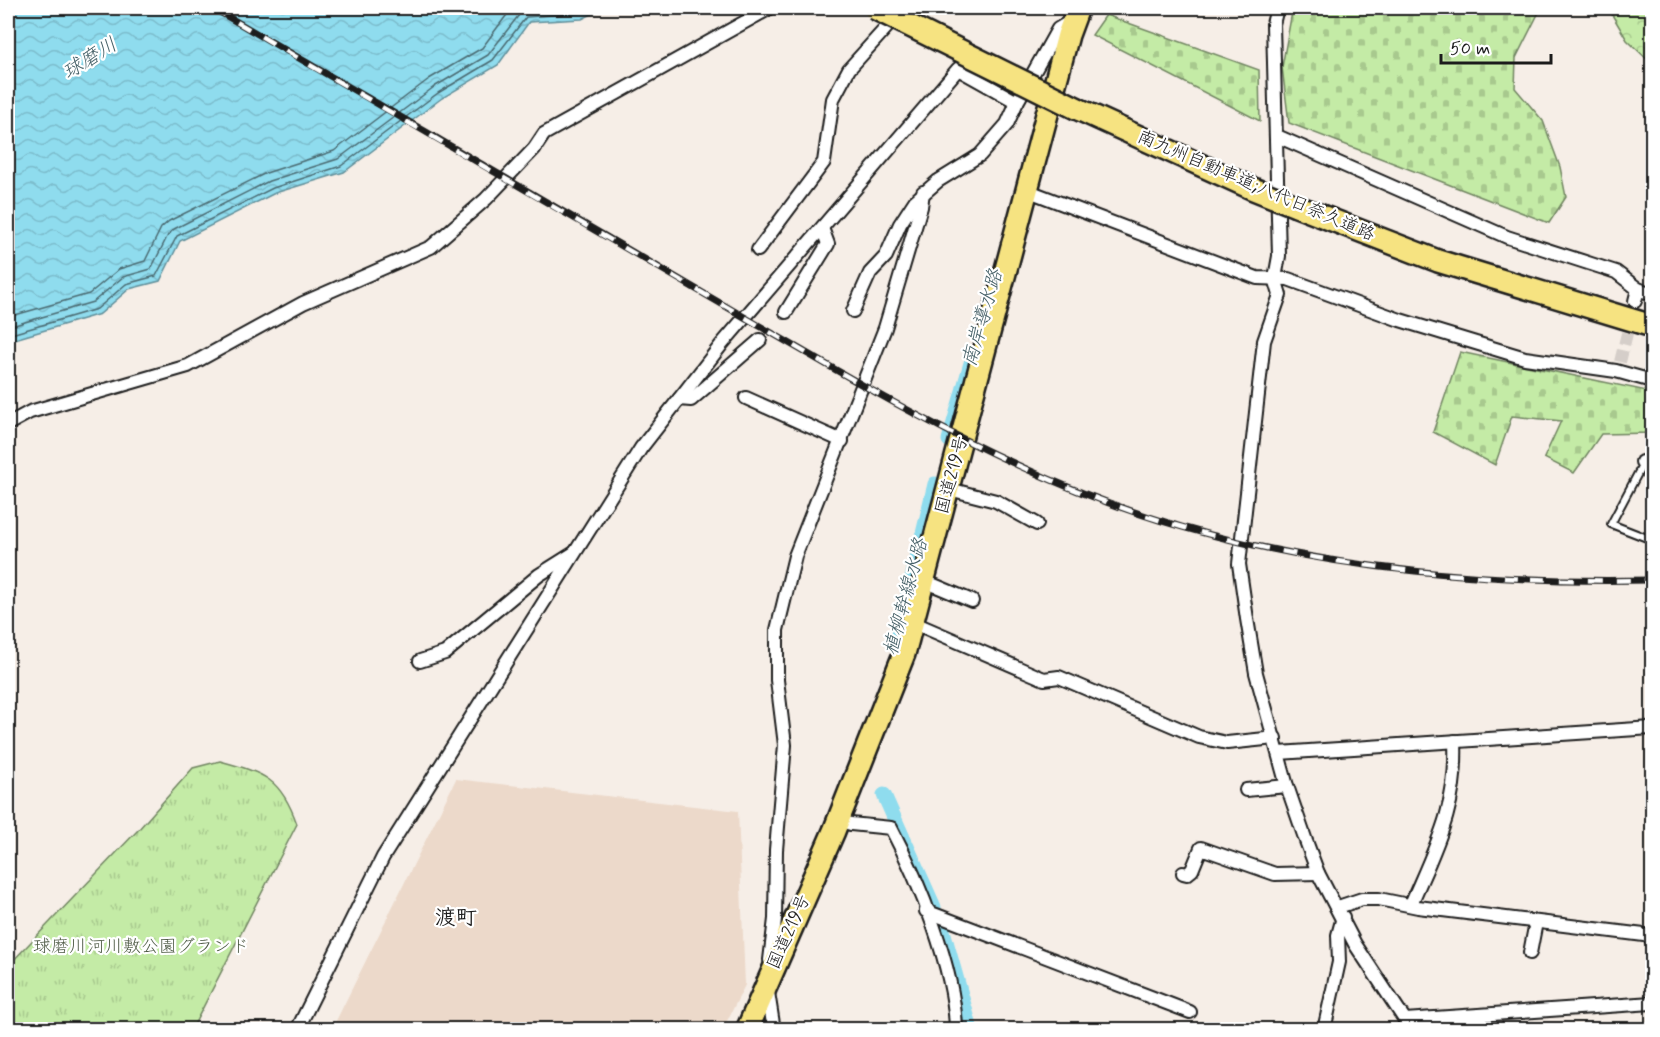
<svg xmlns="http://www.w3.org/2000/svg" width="1660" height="1037" viewBox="0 0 1660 1037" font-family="Mynerve,'Klee One',sans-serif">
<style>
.built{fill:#ecd9ca}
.forest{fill:url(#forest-crowns);stroke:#708461;stroke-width:1.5}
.cemetery{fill:url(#cemetery-stones);stroke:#708461;stroke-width:1.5}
.park{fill:url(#park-tufts);stroke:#708461;stroke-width:1.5}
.water{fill:url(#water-waves);stroke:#618f9a;stroke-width:1.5}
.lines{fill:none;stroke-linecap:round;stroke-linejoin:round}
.shore{stroke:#4a6970;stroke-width:1.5}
.canal{stroke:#8fdcee;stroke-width:15}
.street-tunnel{stroke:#d5cec9;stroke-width:12;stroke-dasharray:12 6;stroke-linecap:butt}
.lane-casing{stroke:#1c1c1c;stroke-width:10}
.street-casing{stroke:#1c1c1c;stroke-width:16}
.highway-casing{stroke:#1c1c1c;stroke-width:26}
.lane{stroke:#fff;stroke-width:6}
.street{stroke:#fff;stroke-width:12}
.highway{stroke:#f6e381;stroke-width:21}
.rail-casing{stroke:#1c1c1c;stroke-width:7}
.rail{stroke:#fff;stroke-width:4.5;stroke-dasharray:14;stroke-linecap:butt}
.highway-bridge-casing{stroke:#1c1c1c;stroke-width:26;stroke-linecap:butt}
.highway-bridge{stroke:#f6e381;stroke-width:21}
.labels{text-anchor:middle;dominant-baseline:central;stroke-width:4.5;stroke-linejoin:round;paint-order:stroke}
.street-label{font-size:18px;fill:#1c1c1c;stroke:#fff}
.park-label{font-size:18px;fill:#4e5a45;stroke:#fff}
.water-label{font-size:20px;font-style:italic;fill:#445f66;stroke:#fff}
.quarter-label{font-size:21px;font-weight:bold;fill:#1c1c1c;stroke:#fff}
</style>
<defs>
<pattern id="forest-crowns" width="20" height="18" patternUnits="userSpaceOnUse" patternTransform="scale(1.5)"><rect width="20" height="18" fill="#c4eba6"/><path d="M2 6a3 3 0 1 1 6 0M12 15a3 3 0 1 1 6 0" fill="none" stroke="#a8c98e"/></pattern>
<pattern id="cemetery-stones" width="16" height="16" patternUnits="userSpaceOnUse" patternTransform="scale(1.5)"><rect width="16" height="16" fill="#c4eba6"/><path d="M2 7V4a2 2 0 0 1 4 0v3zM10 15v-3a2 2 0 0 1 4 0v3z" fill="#a8c98e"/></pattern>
<pattern id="park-tufts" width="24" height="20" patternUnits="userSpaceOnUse" patternTransform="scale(1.5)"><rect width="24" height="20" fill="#c4eba6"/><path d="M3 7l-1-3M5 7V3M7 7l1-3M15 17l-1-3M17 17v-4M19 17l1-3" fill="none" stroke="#a8c98e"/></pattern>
<pattern id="water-waves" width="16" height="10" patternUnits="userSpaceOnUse" patternTransform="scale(1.5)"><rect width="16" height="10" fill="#8fdcee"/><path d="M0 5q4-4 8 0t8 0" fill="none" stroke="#7bbccc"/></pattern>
</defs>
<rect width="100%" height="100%" fill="#f6eee7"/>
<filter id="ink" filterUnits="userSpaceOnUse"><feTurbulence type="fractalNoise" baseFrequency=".0167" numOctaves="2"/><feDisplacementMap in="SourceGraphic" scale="12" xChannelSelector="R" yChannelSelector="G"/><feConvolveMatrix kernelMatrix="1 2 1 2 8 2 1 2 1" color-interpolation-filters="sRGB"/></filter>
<g filter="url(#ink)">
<path class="built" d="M456,779L738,811L745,985L723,1029H332Z"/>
<path class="forest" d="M1608,8H1652V64L1627,40Z"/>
<g class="cemetery">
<path d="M1297,8H1541L1516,58L1515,88L1543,121L1560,167L1566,197L1549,223L1289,123L1282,67L1292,12Z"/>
<path d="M1106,15L1259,70L1260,121L1092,35Z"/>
<path d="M1460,352L1652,392V433L1601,434L1574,473L1544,458L1561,421L1512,416L1495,465L1433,432Z"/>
</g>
<path class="park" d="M220,761C264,773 281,778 297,824L192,1029H8V966L139,829L193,768Z"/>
<path class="water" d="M8,8H604L582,19L529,22L498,65L442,98L344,172L275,193L180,241L160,281L129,289L100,314L8,341Z"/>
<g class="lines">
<g class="shore">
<path d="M8,317L89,294L119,269L145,261L161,228L169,221L266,173L334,151L429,79L482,48L512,8"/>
<path d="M8,327L93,302L123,277L151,269L168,235L174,229L269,181L338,159L434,87L488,55L522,11L545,8"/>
<path d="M8,335L97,309L126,284L156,276L177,236L273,188L341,166L438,93L493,60L526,17L580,13L591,8"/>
</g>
<g class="canal">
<path d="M949,440L971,363"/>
<path d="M897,641L935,484"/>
<path d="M884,795L934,907"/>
<path d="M942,927L971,1030"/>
</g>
<path class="street-tunnel" d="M1620,362L1635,301"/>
<defs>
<path id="lane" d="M1652,447L1611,524L1652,540"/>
<g id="street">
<path d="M1277,8L1273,24L1279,256L1275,278L1280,295L1264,341L1239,564L1247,619L1256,673L1287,786L1306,841L1318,873L1355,944L1405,1020L1406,1030"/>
<path d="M1277,136L1507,237L1616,272L1638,289L1652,294"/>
<path d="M1029,191L1257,278L1288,279L1400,320L1525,358L1616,371L1652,381"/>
<path d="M758,250L824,162L833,99L849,69L904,8"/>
<path d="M1635,301L1638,289"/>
<path d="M853,311L870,273L886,256L900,224L915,201L938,181L980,155L1007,124L1017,102L1058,29L1073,20"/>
<path d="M786,312L828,244L822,228"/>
<path d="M746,398L842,441"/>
<path d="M679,399L691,400L760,340"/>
<path d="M8,424L30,412L188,366L303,303L431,247L486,199L534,149L544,134L770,8"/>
<path d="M1642,462H1652"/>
<path d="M949,489L996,501L1037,524"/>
<path d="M922,580L972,601"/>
<path d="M912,622L1044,679L1059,677L1199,737L1227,743L1275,738"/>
<path d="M420,661L445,653L539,575L574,553"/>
<path d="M1279,753L1652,728"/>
<path d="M1246,790L1287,786"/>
<path d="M838,820L851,824L891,828C919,881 955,970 956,1030"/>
<path d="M1183,873L1187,874L1192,870L1201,848L1275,874L1318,873"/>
<path d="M1411,904C1436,846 1458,807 1455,741"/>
<path d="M1338,907L1362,899H1379L1418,907L1652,936"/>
<path d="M926,911L1190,1012"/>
<path d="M1530,953L1536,922"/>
<path d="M770,960L775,919L776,850L785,745L777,680V630L795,556L885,328L921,207L923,192"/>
<path d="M767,986L774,1030"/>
<path d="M1405,1020L1652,1003"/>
<path d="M297,1030L383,857L641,448L722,344L958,69L1017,102"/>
<path d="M1324,1030L1339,962L1338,935L1343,917"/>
</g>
<g id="highway">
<path d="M1078,109L1251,188"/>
<path d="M1296,206L1438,261L1652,326"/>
<path d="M747,1030L834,831L904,654L1068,35L1078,8"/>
</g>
</defs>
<use href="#lane" class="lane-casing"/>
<use href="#street" class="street-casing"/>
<use href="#highway" class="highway-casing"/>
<use href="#lane" class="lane"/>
<use href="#street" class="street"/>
<use href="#highway" class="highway"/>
<defs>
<path id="rail" d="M213,8C381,107 550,205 720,303C869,389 1015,479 1182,527C1335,571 1494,583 1652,580"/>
</defs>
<use href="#rail" class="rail-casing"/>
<use href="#rail" class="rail"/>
<defs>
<g id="highway-bridge">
<path d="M874,8L1078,109"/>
<path d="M1251,188L1296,206"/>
</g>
</defs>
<use href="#highway-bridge" class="highway-bridge-casing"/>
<use href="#highway-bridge" class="highway-bridge"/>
</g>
</g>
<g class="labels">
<g class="street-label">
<text transform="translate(1256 186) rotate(23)">南九州自動車道;八代日奈久道路</text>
<text transform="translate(952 475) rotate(-75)">国道219号</text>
<text transform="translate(789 932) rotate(-66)">国道219号</text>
</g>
<g class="park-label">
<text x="141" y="947">球磨川河川敷公園グランド</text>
</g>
<g class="water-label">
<text transform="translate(90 59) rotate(-32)">球磨川</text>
<text transform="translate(983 318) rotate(-74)">南岸導水路</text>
<text transform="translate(906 597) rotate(-75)">植柳幹線水路</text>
</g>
<g class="quarter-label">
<text x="456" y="918">渡町</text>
</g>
</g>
<rect width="1660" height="1037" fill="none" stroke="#fff" stroke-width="30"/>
<rect x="15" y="15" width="1630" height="1007" fill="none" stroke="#1c1c1c" stroke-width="2" filter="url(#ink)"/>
<path d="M1441 54v9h110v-9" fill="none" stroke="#1c1c1c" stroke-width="3"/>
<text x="1450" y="54" font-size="18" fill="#1c1c1c" stroke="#ffffff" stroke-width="4.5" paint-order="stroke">50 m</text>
</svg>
